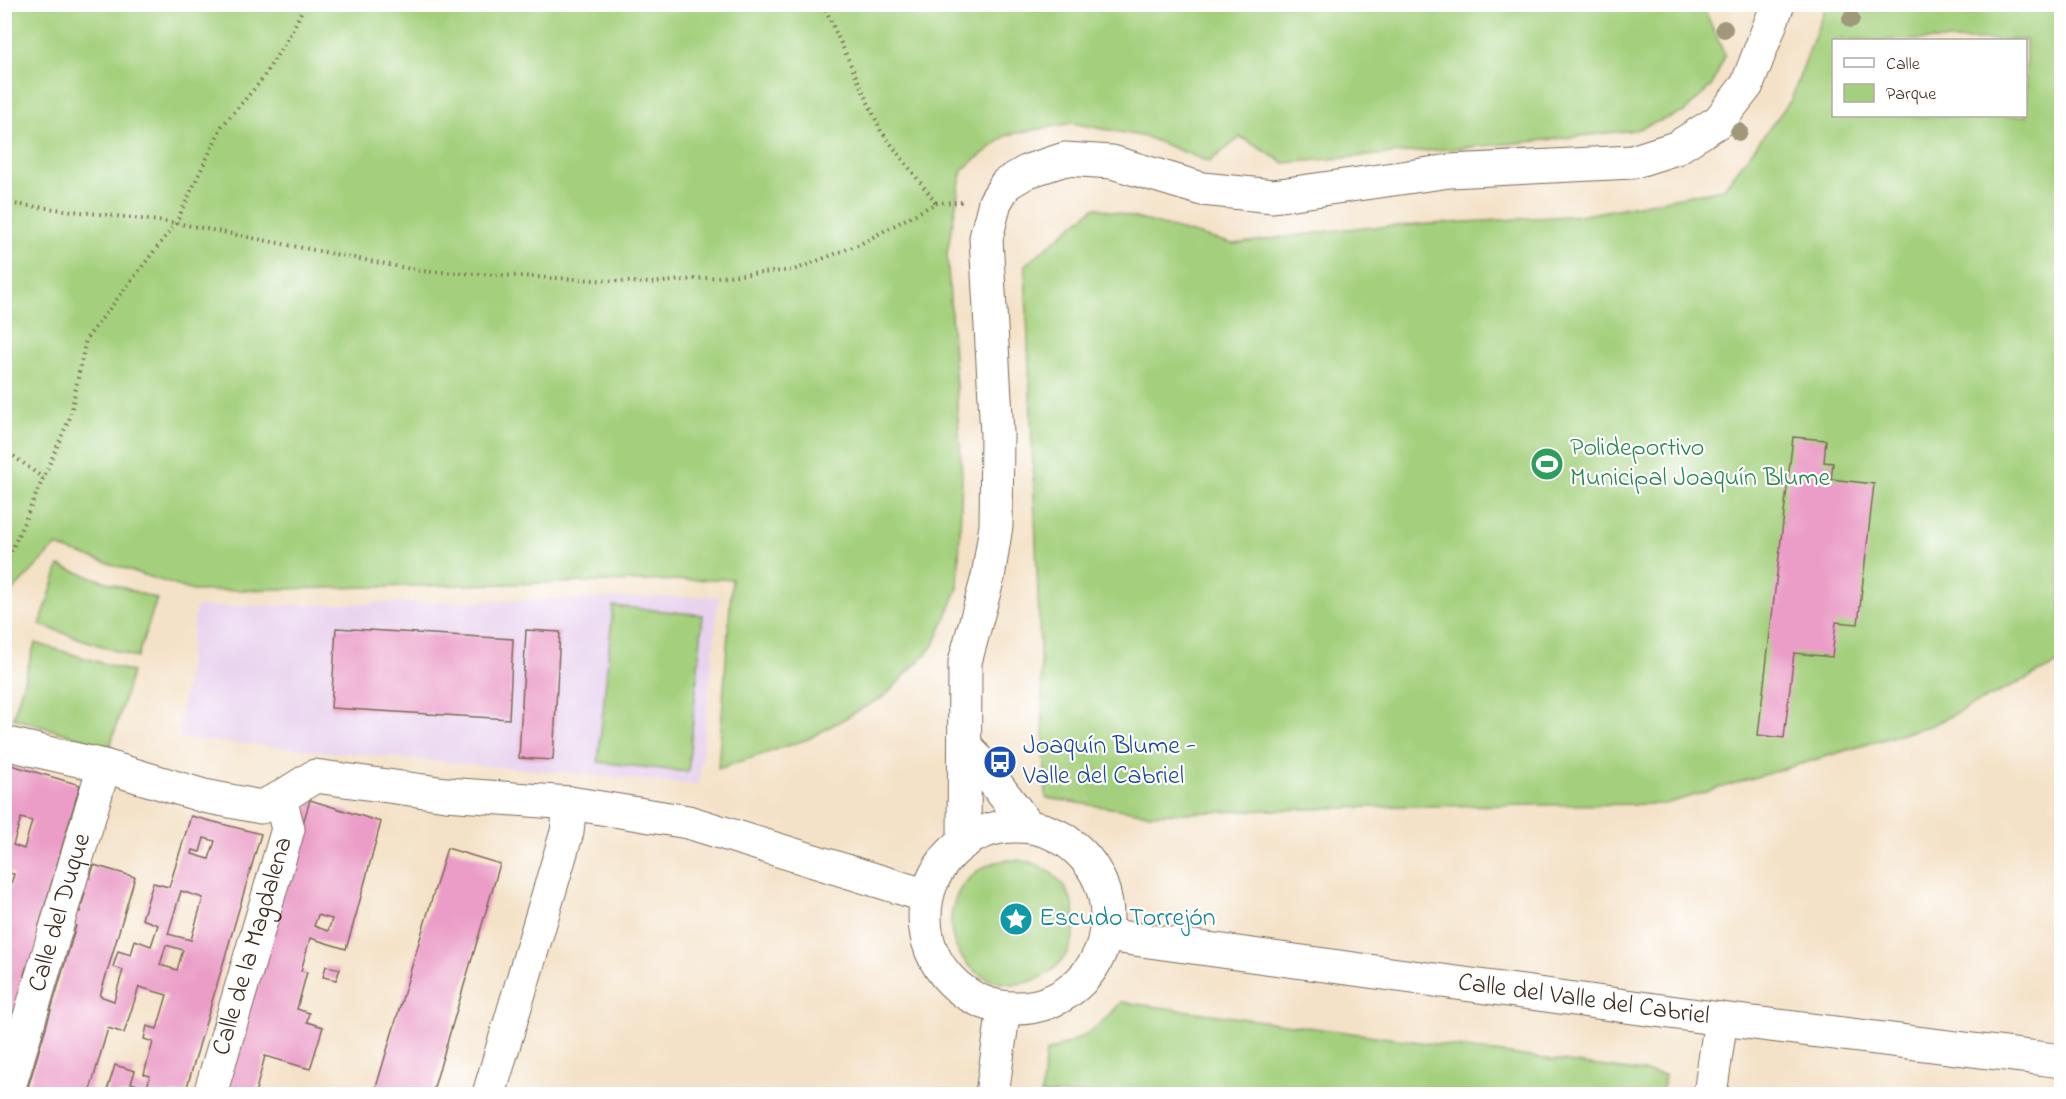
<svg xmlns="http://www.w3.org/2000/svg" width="2066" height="1099" viewBox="0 0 2066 1099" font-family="'Indie Flower',sans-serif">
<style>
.built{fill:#e8d2ee}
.green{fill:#a4d07d;stroke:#707d4e;stroke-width:1.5;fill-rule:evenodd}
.building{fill:#eb9dc7;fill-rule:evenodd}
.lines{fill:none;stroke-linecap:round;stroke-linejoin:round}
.minor-casing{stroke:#7c6a5a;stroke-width:35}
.path{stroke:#7c6a5a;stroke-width:4;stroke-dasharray:1.5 4.5;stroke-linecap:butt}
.minor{stroke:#fff;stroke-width:33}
.tree{fill:#9f987a}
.labels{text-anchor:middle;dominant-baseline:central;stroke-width:4.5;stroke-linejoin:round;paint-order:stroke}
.leisure-label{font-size:26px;fill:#27864d;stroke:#fff;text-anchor:start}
.transit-label{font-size:26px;fill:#164399;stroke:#fff;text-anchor:start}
.street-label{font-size:26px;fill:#3b2a1e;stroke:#fff}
.culture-label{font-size:26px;fill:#0d838f;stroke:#fff;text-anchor:start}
</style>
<rect width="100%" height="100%" fill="#fff"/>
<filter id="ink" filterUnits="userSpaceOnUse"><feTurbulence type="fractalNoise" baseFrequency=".0167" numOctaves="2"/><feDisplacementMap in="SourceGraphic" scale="12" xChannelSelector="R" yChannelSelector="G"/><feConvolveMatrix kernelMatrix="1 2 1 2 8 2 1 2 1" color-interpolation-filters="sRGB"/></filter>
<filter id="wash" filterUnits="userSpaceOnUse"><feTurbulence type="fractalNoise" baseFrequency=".008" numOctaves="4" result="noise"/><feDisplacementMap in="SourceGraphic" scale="24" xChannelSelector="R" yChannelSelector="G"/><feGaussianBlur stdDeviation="1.35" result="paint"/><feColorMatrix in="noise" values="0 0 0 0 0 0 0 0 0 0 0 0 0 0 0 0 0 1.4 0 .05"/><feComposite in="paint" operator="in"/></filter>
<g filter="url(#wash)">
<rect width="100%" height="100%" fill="#f4e2c8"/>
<path class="built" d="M719,596L699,785L178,738L196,607Z"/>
<g class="green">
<path d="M1702,4L1725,56L1712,85L1684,112L1635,130L1518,143L1284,163L1241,137L1209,162L1146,137L1072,123L1007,135L962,170L947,254L962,476L958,588L934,645L885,696L808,739L718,769L732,579L193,591L56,546L5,599V5Z"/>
<path d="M1826,5H2061V662L1932,725L1665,804L1401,806L1150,814L1046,798L1025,265L1095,207L1233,244L1347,229L1585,215L1723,189L1791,100ZM1834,40H2026V116H1834Z"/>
<path d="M59,566L157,599L137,658L40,625Z"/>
<path d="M613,606L703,615L688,772L598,762Z"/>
<path d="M35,643L132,672L110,747L13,718Z"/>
<circle cx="1013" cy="922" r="62"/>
<path d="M1121,1002L1665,1075L1662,1094H1041L1046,1052C1080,1040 1099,1029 1121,1002Z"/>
</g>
<g id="blocks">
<g class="building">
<path d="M1793,437L1826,440L1824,462L1833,463L1831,479L1874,484L1858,624L1836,622L1832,657L1794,653L1784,738L1758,735Z"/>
<path d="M336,628L513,639L509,719L331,708Z"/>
<path d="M526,630L560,632L553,760L519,758Z"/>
<path d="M11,765L80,785L40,923L39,925L43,926L31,967L27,966L26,968L24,975L28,976L18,1009L15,1008L11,1019L15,1020L13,1027L10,1026L5,1041L4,907L14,874L8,873L9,868L4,867V782H6ZM21,818L32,821L24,849L13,845Z"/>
<path d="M310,800L381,822L356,915L346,949L310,938L301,971L307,972L297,1009L309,1013L307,1022L323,1027L310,1069L265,1056L255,1094H225L247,1014ZM318,915L332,919L328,931L314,926Z"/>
<path d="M191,816L261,834L185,1094H106L115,1065L135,1071L131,1083L147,1088L150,1076L144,1074L153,1042L144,1039L147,1026L157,1029L167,995L139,987L124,1033L108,1028L89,1094H26L76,926L72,925L76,910L80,912L85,893L81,891L85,877L90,878L94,865L135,877L100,996L114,1001L123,970L113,967L118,951L131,955L135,940L151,946L158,925L142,919L153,883L169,887ZM204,838L215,841L209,859L192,854L193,850L200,852ZM181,891L203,898L191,940L168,934ZM166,945L183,950L177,970L160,965Z"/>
<path d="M447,848L500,864L465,982L432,1094H374Z"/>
<path d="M326,966L340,969L336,980L323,977Z"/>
</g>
</g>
</g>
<g filter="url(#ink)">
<use href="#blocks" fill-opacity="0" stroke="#7c6a5a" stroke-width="1.5"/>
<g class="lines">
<defs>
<g id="minor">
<path d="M4,743L104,766L204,796L261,807L280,798L315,776L446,794L570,803L688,822L927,896"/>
<path d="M965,744L1028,826"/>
<circle cx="1016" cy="917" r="91"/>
<path d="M964,842L965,662L988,577L996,526L997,434L986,238L995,202L1006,184L1028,171L1065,159L1112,162L1202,189L1273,196L1450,171L1632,162L1676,148L1719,121L1747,85L1778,4"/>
<path id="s1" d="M1105,935L1721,1019L2062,1061"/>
<path id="s2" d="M7,1094L104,766"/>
<path id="s3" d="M210,1094L288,829L280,798"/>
<path d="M489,1094L567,832L570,803"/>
<path d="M992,1094L1004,1008"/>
<path d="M1710,1094L1721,1019"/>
</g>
</defs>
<use href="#minor" class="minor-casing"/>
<g class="path">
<path d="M823,4L881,131L936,203"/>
<path d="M4,203L176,223L421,271L651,283L794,270L860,244L936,203L962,202"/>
<path d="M4,449L43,478"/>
<path d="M4,568L70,417L86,339L176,223L222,126L261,81L292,31L305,4"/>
</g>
<use href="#minor" class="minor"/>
</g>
<g class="tree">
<circle cx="1851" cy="19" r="9"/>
<circle cx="1724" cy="29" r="9"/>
<circle cx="1739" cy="132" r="9"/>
</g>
</g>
<defs>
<symbol id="stadium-disc" viewBox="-11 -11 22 22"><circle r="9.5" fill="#2e9e5b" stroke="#fff"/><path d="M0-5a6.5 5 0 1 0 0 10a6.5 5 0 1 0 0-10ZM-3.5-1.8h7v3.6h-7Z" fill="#fff"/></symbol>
<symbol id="bus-disc" viewBox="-11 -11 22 22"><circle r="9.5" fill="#1a4fb4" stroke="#fff"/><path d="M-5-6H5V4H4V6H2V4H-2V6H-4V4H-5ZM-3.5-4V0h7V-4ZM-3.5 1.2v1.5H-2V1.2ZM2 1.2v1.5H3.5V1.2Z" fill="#fff"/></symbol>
<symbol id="sight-disc" viewBox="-11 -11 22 22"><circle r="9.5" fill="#0f9aa8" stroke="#fff"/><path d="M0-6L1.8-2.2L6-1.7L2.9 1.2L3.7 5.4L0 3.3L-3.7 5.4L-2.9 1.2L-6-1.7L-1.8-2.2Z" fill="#fff"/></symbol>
</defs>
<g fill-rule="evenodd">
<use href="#stadium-disc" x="1528" y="445" width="38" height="38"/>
<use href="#bus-disc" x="981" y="743" width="38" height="38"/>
<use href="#sight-disc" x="997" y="900" width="38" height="38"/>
</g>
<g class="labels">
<g class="leisure-label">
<text x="1570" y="449">Polideportivo<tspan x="1570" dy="30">Municipal Joaquín Blume</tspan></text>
</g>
<g class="transit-label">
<text x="1023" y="747">Joaquín Blume -<tspan x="1023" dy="30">Valle del Cabriel</tspan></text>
</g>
<g class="street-label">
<text stroke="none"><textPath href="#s2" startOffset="189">Calle del Duque</textPath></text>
<text stroke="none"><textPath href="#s3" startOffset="154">Calle de la Magdalena</textPath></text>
<text stroke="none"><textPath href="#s1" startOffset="483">Calle del Valle del Cabriel</textPath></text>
</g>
<g class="culture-label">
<text x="1039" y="919">Escudo Torrejón</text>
</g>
</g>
<rect width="2066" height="1099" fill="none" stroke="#fff" stroke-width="24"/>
<rect x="1832" y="39" width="195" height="78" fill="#ffffff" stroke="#b1aaa5" stroke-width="1.5"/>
<rect x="1844" y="58" width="30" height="9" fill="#ffffff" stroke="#b1aaa5" stroke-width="1.5"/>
<text x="1886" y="69" font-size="18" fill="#3b2a1e">Calle</text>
<rect x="1844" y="84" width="30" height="18" fill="#a4d07d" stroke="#b1aaa5" stroke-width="1.5"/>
<text x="1886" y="99" font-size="18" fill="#3b2a1e">Parque</text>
</svg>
